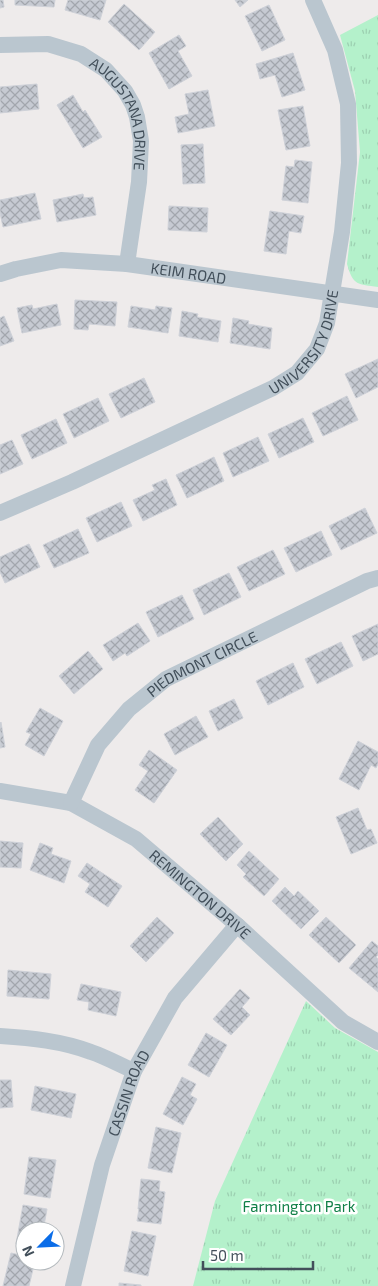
<svg xmlns="http://www.w3.org/2000/svg" width="378" height="1286" viewBox="0 0 378 1286" font-family="'Exo 2',sans-serif">
<style>
.park{fill:url(#park-tufts)}
.building{fill:url(#building-cross-hatch);stroke:#ced1d8}
.lines{fill:none;stroke-linecap:round;stroke-linejoin:round}
.minor{stroke:#bac6cf;stroke-width:16}
.labels{text-anchor:middle;dominant-baseline:central;stroke-width:5;stroke-linejoin:round;paint-order:stroke}
.street-label{font-size:15px;fill:#424f5a;stroke:#fff}
.park-label{font-size:15px;fill:#0f7f46;stroke:#fff}
</style>
<defs>
<pattern id="park-tufts" width="24" height="20" patternUnits="userSpaceOnUse" patternTransform="scale(1.25)"><rect width="24" height="20" fill="#b4f1cb"/><path d="M3 7l-1-3M5 7V3M7 7l1-3M15 17l-1-3M17 17v-4M19 17l1-3" fill="none" stroke="#9cd0b1"/></pattern>
<pattern id="building-cross-hatch" width="8" height="8" patternUnits="userSpaceOnUse" patternTransform="scale(1.25)"><rect width="8" height="8" fill="#c6cad2"/><path d="M0 0l8 8M0 8l8-8" fill="none" stroke="#a2a6ad"/></pattern>
</defs>
<rect width="100%" height="100%" fill="#eeebeb"/>
<g class="park">
<path d="M378,15V287C358,284 353,286 347,264L360,152L355,91L340,35Z"/>
<path d="M306,1001L335,1028L378,1052V1286H193L215,1201Z"/>
</g>
<g class="building">
<path d="M0,0H3L4,7L0,8Z"/>
<path d="M15,0H55L54,7L15,5Z"/>
<path d="M68,0H106L100,20L65,10Z"/>
<path d="M235,0H248L240,7Z"/>
<path d="M124,4L155,32L139,50L108,22Z"/>
<path d="M269,5L285,40L262,51L245,16Z"/>
<path d="M179,35L186,46L178,51L192,76L169,89L149,53Z"/>
<path d="M293,53L305,90L282,97L275,75L260,79L256,64Z"/>
<path d="M37,84L39,109L0,113V87Z"/>
<path d="M208,90L215,126L178,133L175,117L189,114L185,94Z"/>
<path d="M73,95L83,112L85,110L102,137L83,148L57,105Z"/>
<path d="M303,106L310,146L286,150L278,110Z"/>
<path d="M203,144L205,183L183,184L181,145Z"/>
<path d="M295,160L312,162L308,203L282,200L286,166L294,167Z"/>
<path d="M35,193L41,219L3,227L0,213V200Z"/>
<path d="M83,194L84,198L93,197L96,215L57,222L53,200Z"/>
<path d="M169,206L208,208L207,232L168,230Z"/>
<path d="M270,211L304,216L301,233L289,231L286,254L264,251Z"/>
<path d="M75,300L117,302L115,326L89,324L88,330L74,329Z"/>
<path d="M57,304L61,325L22,333L17,308L32,305L33,309Z"/>
<path d="M131,306L155,310L156,306L172,308L168,333L128,327Z"/>
<path d="M182,311L198,314L197,317L221,321L218,342L179,336Z"/>
<path d="M4,316L14,341L0,346V318Z"/>
<path d="M233,318L249,321L248,324L272,328L270,349L230,343Z"/>
<path d="M378,359V387L356,398L345,374Z"/>
<path d="M144,378L155,402L121,418L109,394Z"/>
<path d="M347,396L358,420L323,436L312,413Z"/>
<path d="M98,398L109,421L74,438L63,414Z"/>
<path d="M303,418L314,442L279,458L268,434Z"/>
<path d="M56,419L67,443L32,459L21,435Z"/>
<path d="M258,437L269,461L233,477L223,453Z"/>
<path d="M12,440L23,464L0,474V445Z"/>
<path d="M214,457L224,481L187,498L176,475Z"/>
<path d="M166,479L177,505L143,521L133,500L155,490L152,485Z"/>
<path d="M121,502L132,526L97,542L86,518Z"/>
<path d="M365,508L377,533L341,550L329,526Z"/>
<path d="M78,529L89,553L54,568L43,545Z"/>
<path d="M321,531L332,555L296,572L284,548Z"/>
<path d="M29,544L40,567L5,583L0,572V557Z"/>
<path d="M273,550L285,574L249,591L237,567Z"/>
<path d="M229,573L241,597L204,615L193,590Z"/>
<path d="M182,595L194,619L158,637L146,612Z"/>
<path d="M138,623L150,641L127,656L125,653L113,661L103,645Z"/>
<path d="M378,624V654L363,661L352,636Z"/>
<path d="M341,642L353,666L317,684L305,659Z"/>
<path d="M88,651L103,669L74,694L59,676Z"/>
<path d="M293,663L304,687L268,705L256,681Z"/>
<path d="M234,699L243,718L218,731L209,711Z"/>
<path d="M40,708L63,721L44,756L25,745L31,734L26,732Z"/>
<path d="M196,716L208,737L175,755L164,734Z"/>
<path d="M1,722L5,747L0,748V723Z"/>
<path d="M358,741L378,752V764L376,768L371,765L359,790L339,779Z"/>
<path d="M149,750L177,770L154,803L135,790L148,771L139,765Z"/>
<path d="M358,808L367,830L371,829L377,843L351,854L336,817Z"/>
<path d="M218,817L243,844L226,861L200,834Z"/>
<path d="M0,841L23,843L21,868L0,867Z"/>
<path d="M40,843L53,848L51,854L71,861L64,883L30,870Z"/>
<path d="M249,851L279,879L264,896L243,877L246,874L237,865Z"/>
<path d="M87,863L122,886L108,907L85,892L90,884L78,876Z"/>
<path d="M285,887L294,896L298,891L319,911L301,929L272,901Z"/>
<path d="M157,917L174,933L146,962L130,946Z"/>
<path d="M326,917L356,945L339,963L309,935Z"/>
<path d="M372,941L378,946V955L376,957L378,959V992L349,968Z"/>
<path d="M8,970L51,974L49,999L7,996Z"/>
<path d="M81,984L121,992L116,1016L88,1010L89,1002L77,1000Z"/>
<path d="M240,989L250,998L242,1007L250,1015L231,1035L213,1019Z"/>
<path d="M206,1033L227,1045L209,1077L188,1065Z"/>
<path d="M182,1077L196,1084L190,1095L197,1099L183,1125L163,1114Z"/>
<path d="M0,1080H11L13,1107L0,1108Z"/>
<path d="M35,1086L76,1094L71,1118L31,1110Z"/>
<path d="M156,1127L181,1133L172,1173L148,1168Z"/>
<path d="M29,1157L56,1160L50,1198L24,1194Z"/>
<path d="M141,1179L160,1181L159,1191L165,1192L161,1224L137,1221L139,1209H138Z"/>
<path d="M23,1205L47,1209L43,1231H25V1246L16,1244Z"/>
<path d="M132,1231L156,1236L148,1276L124,1271Z"/>
<path d="M11,1253L25,1256V1261H35L29,1286H3Z"/>
<path d="M119,1283L141,1285V1286H119Z"/>
</g>
<g class="lines">
<g class="minor">
<path id="s1" d="M0,45L48,44L81,54L106,70L125,91L133,105L137,117L141,141L139,182L127,264"/>
<path id="s2" d="M0,274L16,269L61,260L127,264L378,300"/>
<path id="s3" d="M0,513L72,482L273,388L297,373L317,349L327,323L342,232L349,163L348,104L335,50L313,0"/>
<path id="s4" d="M0,791L71,803L136,839L237,925L343,1022L378,1042"/>
<path id="s5" d="M71,803L98,745L129,709L166,679L367,581L378,578"/>
<path d="M0,1036C31,1038 62,1041 91,1052C106,1057 120,1065 134,1071"/>
<path id="s6" d="M73,1286L102,1165L134,1071L175,998L237,925"/>
</g>
</g>
<g class="labels">
<g class="street-label">
<text stroke="none"><textPath href="#s1" startOffset="159">AUGUSTANA DRIVE</textPath></text>
<text stroke="none"><textPath href="#s2" startOffset="191">KEIM ROAD</textPath></text>
<text stroke="none"><textPath href="#s3" startOffset="359">UNIVERSITY DRIVE</textPath></text>
<text stroke="none"><textPath href="#s5" startOffset="198">PIEDMONT CIRCLE</textPath></text>
<text stroke="none"><textPath href="#s4" startOffset="231">REMINGTON DRIVE</textPath></text>
<text stroke="none"><textPath href="#s6" startOffset="201">CASSIN ROAD</textPath></text>
</g>
<g class="park-label">
<text x="299" y="1206">Farmington Park</text>
</g>
</g>
<g transform="translate(40 1246) rotate(246)"><circle r="24" fill="#ffffff" stroke="#b3b9bd"/>
<path d="M0-4L9 19L0 12L-9 19Z" fill="#0b6de8"/>
<text y="-8" font-size="14" font-weight="bold" text-anchor="middle" fill="#424f5a">N</text>
</g>
<path d="M203 1261v8h110v-8" fill="none" stroke="#424f5a" stroke-width="2.5"/>
<text x="210" y="1261" font-size="15" fill="#424f5a" stroke="#ffffff" stroke-width="4" paint-order="stroke">50 m</text>
</svg>
